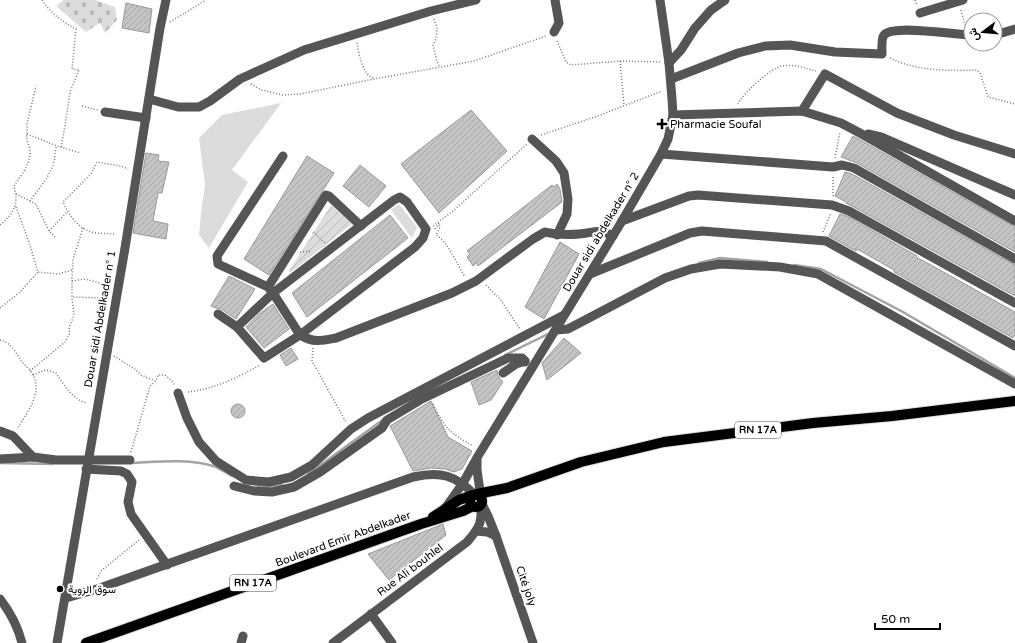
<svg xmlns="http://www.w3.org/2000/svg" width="1015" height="643" viewBox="0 0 1015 643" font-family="'Varela Round',Vazirmatn,sans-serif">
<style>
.green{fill:#dcdcdc}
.cemetery{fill:url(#cemetery-stones)}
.garden{fill:url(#garden-furrows)}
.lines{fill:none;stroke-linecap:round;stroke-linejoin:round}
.stream{stroke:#a3a3a3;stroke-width:2.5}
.building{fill:url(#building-hatch);stroke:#999}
.major-casing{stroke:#dbdbdb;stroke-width:12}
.path{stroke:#777;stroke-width:1.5;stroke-dasharray:1 2;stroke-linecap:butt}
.minor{stroke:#555;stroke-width:9}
.major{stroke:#000;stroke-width:10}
.poi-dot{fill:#000;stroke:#fff;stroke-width:1.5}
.labels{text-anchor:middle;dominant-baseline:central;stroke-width:4;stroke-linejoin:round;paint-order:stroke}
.shield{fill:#fff;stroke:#4c4c4c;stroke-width:1}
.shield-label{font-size:10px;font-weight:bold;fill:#000}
.poi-label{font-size:11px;fill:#000;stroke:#fff;text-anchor:start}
.street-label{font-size:11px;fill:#000;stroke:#fff}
</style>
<defs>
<pattern id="cemetery-stones" width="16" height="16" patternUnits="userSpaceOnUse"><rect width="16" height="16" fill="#dcdcdc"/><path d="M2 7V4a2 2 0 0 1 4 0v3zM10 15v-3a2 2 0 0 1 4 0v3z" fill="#bbb"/></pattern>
<pattern id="garden-furrows" width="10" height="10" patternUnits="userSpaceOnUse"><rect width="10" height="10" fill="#dcdcdc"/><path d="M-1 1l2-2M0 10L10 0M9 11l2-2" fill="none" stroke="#bbb"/></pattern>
<pattern id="building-hatch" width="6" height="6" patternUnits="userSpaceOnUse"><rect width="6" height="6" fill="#c4c4c4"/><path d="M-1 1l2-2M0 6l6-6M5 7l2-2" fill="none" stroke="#a7a7a7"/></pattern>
</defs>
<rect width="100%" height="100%" fill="#fff"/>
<g class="green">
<path d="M281,103L232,170L248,182L209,248L199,235L201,213L205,185L199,138L222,115Z"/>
<path d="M399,204L417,227L412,238L391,210Z"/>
</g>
<path class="cemetery" d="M64,0H95L115,7L117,20L105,33L100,23L86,32L56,6Z"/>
<path class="garden" d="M331,205L352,224L290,273L289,271Z"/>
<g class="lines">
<g class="stream">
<path d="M699,263L720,258L767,262"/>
<path d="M794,265L821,269L903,312L1015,378"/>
<path d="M505,355L548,334"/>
<path d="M0,463L53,464"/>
<path d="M130,463C156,462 189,458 213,466C220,468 226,473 232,476"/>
<path d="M308,474L384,419"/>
<path d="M255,485L266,487L282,485"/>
</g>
</g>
<g class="building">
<path d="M126,3L152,9L149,33L122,28Z"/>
<path d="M471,110L507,151L439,213L401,164Z"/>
<path d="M853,136L1015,227V252L857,163L841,157Z"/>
<path d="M146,153L159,155L158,161L169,162L162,193H158L153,221L168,224L166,239L133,233Z"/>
<path d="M307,156L334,173L269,275L244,259Z"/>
<path d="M360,165L386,186L369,207L343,186Z"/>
<path d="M845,172L852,174L1015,265V296L852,206L846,203V202L835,196Z"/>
<path d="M557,184L560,189L562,202L478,266L476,263L473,266L467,257L470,254L467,251L552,185L554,187Z"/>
<path d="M840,214L847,216L917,256L916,257L931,265L1015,312V334L1013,338L894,272V270L857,249L856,251L829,236Z"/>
<path d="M390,215L408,238L307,317L292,293Z"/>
<path d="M560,242L579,254L544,319L525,307Z"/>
<path d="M229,276L255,289L236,319L221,309L216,308L211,306Z"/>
<path d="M273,304L289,329L264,348L246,327L259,314Z"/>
<path d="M564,338L581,353L547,380L542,363Z"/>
<path d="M291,348L298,359L286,366L280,355Z"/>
<path d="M497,370L498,376L503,382L491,400L479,405L471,382Z"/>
<path d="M431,401L448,437L472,451L462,469L454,472L445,469L431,468L413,471L390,426Z"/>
<circle cx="238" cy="411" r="7"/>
<path d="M443,524L446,535L389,580L368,554Z"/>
</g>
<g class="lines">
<defs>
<g id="major">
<path d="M477,494L507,488L581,462L664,442L813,423L892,416L1015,401"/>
<circle cx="476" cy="501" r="6"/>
<path d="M433,517L459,500L473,495"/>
<path d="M86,643L421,524L463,511L473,506"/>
</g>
</defs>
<use href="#major" class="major-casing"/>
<g class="path">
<path d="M42,0C51,14 62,21 76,29L72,69L79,70L70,92L65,126L61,147"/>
<path d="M915,0L917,6"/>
<path d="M961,10L965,25"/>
<path d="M434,19L437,28L436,39L433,45L437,62L440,67"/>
<path d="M170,22L206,0"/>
<path d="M557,41L566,62L571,65L620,61L660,62"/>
<path d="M357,43C359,54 362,74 373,78"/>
<path d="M890,58C916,71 948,71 977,70L980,73L988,97L1015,104"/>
<path d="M620,61L624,105"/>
<path d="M251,84L262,90L282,95L300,94L374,79L474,61L546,36"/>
<path d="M738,104C742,94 772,67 782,66C794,64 805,68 816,71"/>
<path d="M82,106L98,110"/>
<path d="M27,134L57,146L80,153"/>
<path d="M541,135L595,117L662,91"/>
<path d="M835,158L840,132"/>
<path d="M16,194L36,204L49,231L56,238"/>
<path d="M833,196V176"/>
<path d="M30,201C38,189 51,176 54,161C56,155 54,151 57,146"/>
<path d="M16,207L29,242L38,272L58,274L72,270"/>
<path d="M0,225C14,213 19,205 14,186C20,177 29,166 30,155C31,150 28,145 27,140C26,135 28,130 27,124L36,86"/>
<path d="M433,226L453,211L527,144"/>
<path d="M83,228L73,259L72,278V297L103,298"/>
<path d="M435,229L439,223L440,227L436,235C447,240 458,266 465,277"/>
<path d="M49,231L67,212"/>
<path d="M313,232L325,243"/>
<path d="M823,232L831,213"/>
<path d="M114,234C107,233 98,234 91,232C78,228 68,214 63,202L91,174L97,162L121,166L128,169"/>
<path d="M300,252L312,251"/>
<path d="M72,281L85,279L107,285"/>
<path d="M486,285L500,299L520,329"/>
<path d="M0,308L19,293L38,272"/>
<path d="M0,340C9,341 15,351 20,359C23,364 28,367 32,373C44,391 27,413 17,429"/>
<path d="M313,348L312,361L346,422"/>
<path d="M114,356L136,370L141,375L155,381"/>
<path d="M30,371L65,342L70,333L69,328L74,315L72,298"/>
<path d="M33,375L45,370L56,373C64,385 73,400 87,403"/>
<path d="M188,392C214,389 237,378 260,365"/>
<path d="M433,404C445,429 449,432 473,446"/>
<path d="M131,452L150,386L156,381L158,375H165L172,381L175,386"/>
<path d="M97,579L101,571L139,540"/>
</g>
<g class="minor">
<path d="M920,13L963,0"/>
<path d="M554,32L559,23L555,0"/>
<path d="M995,35L1015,29"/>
<path d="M669,63L681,50L695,28L711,10L725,0"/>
<path d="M671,79L738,53L765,46L790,45L835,52L882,54C882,48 881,39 884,35C894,24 956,35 971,35"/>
<path d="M149,99L178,107H199L210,101L240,79L304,50L431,11L476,0"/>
<path d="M802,111L825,74L897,113L954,135L1015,154"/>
<path d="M105,112L146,118"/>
<path d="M673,115L802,111L841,123L858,132L1015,221"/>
<path d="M868,134L881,137L1015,195"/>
<path d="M532,139L556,161L564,173L568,199L567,214L557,235"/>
<path d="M661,154L833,167L842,165L854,168L1015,259"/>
<path d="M283,156L217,256L218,264L268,287L273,293L300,335L415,247L423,238L426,229L407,202L400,197L394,200L273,293L237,327L264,358L300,335C314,343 321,341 336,338L452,293L476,281L533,239L545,232C557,235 567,235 579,234C593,233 599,228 613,236"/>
<path d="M622,221L689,196L698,195L832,205L849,211L1015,303"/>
<path d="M590,274L690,233L702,231L826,241L1015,346"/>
<path d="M268,287L326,195L329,196L361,226"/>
<path d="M218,314L237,327"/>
<path d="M556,330L568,329L665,278L691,269L720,264L780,267L818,274L1015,384"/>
<path d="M503,373L516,364L525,361V362"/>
<path d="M178,393L187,418L199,442L216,461L246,480L269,482L291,477L312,465L351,429L368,418L564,315"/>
<path d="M0,431L13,436L33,457"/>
<path d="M0,459L33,457L56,460H130"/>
<path d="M477,460V470L481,498"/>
<path d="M86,469L121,471L127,474L132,482L128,502L131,514L167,565"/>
<path d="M234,486L254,491L272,492L294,487L320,472L382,428L387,420L422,399L508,358H522L525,361"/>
<path d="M482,504L488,516L496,536L533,643"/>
<path d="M446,507L463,483L478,456L619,226L661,154L668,139L673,115L672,99L669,63L660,0"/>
<path d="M476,531L487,532L496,536"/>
<path d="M66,598L97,589L413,477C441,471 455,475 475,495"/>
<path d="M0,599C10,612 18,627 22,643"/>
<path d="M371,614L392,643"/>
<path d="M57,643L125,248L160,28L166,0"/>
<path d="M241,643L243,636"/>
<path d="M333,643L467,542C480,527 482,523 481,504"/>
</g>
<use href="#major" class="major"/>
</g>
<g class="poi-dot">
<path d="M660 118h4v4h4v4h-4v4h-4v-4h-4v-4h4z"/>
<circle cx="60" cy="589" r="4"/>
</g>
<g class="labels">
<g class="shield">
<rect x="735" y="422" width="46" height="16" rx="3"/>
<rect x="230" y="575" width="46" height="16" rx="3"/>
</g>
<g class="shield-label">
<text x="758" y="430">RN 17A</text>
<text x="253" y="583">RN 17A</text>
</g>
<g class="poi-label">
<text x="670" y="124">Pharmacie Soufal</text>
<text x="68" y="589">سوق الزوية</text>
</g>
<g class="street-label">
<text transform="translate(601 232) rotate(-59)">Douar sidi abdelkader n° 2</text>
<text transform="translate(100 319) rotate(-80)">Douar sidi Abdelkader n° 1</text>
<text transform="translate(343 539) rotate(-20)">Boulevard Emir Abdelkader</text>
<text transform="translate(410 570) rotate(-37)">Rue Ali bouhlel</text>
<text transform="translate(526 586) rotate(71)">Cité joly</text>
</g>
</g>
<g transform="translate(983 32) rotate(254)"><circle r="19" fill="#ffffff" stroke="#999999"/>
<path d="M0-3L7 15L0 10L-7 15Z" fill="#000000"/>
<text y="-6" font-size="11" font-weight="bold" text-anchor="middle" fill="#000000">ش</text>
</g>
<path d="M875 623v6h65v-6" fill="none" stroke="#000000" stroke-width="2"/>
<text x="881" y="623" font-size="12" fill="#000000" stroke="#ffffff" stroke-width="3" paint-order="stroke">50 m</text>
</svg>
